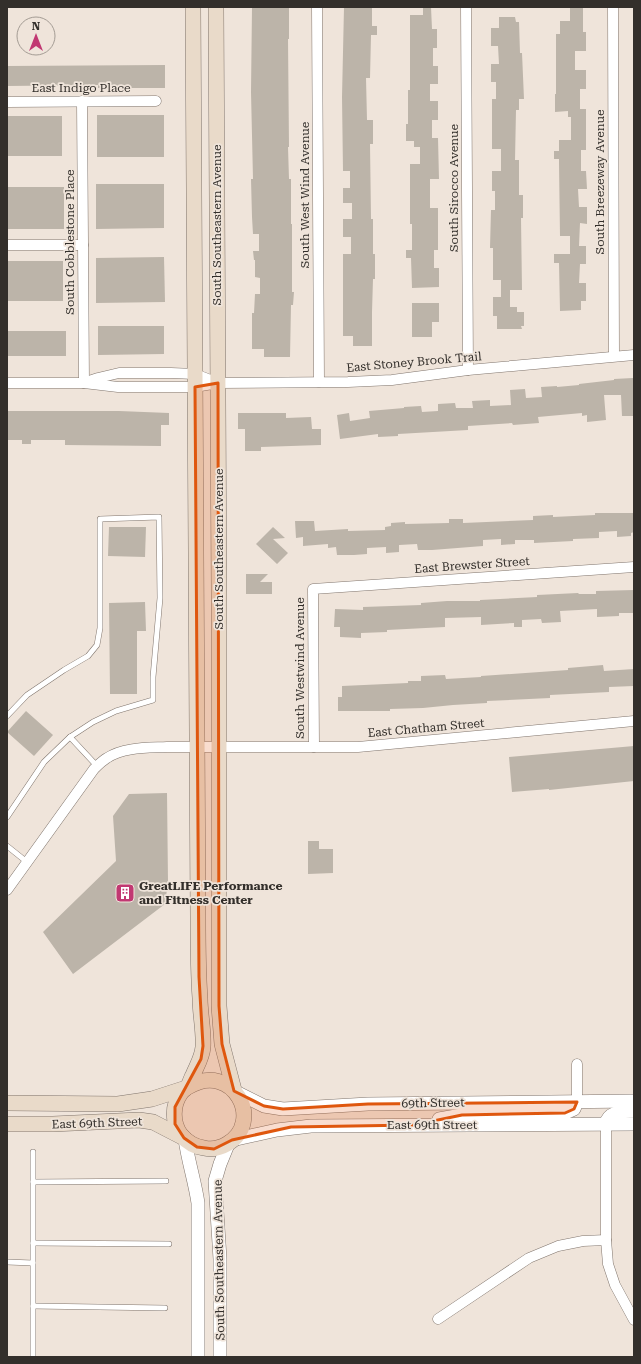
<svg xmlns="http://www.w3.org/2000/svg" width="641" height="1364" viewBox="0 0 641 1364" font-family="'Roboto Serif',serif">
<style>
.building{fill:#bcb4a9}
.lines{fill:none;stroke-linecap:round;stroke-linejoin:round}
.service-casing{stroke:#80756d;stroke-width:6}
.minor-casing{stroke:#80756d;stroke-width:11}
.tertiary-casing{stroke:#80756d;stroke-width:14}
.secondary-casing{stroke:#80756d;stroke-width:16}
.service{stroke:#fff;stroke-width:5}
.minor{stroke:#fff;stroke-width:10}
.tertiary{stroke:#fff;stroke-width:13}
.secondary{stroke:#e9dac9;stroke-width:15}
.marked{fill:#df570e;fill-opacity:0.2;stroke:#df570e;stroke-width:3;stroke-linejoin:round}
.labels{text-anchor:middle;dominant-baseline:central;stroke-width:3.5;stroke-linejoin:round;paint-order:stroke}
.street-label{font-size:12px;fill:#332f2b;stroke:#efe4da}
.poi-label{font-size:12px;font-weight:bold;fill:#332f2b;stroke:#efe4da;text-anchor:start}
</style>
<rect width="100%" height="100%" fill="#efe4da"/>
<g class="building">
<path d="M252,7H289V39H288L289,147H288L289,179H291V224H292V292H294L293,305H291L290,357H264V349H252V313H254L255,294H260V278L255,277V260H254L253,251H259V234H253L252,217L251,179H253L251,92Z"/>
<path d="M344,7H372V26H377V35H371L370,78H366L367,120H373V144H370L371,219H373V254H375V279H373L372,312V346H353V336H343V254H351V237H343V219H352V203H343V188H350V171H343L342,97Z"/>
<path d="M423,7H431L432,29H437V48H433V66H438V84H430V101H438V120H432V138H438L439,179H430V208H438V250H434V268H439V287L412,288L411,258H406V250H412V224H410V164H420V147H414V141H406V124H408V90H410V15H423Z"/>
<path d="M570,7H583V32H586V51H575V70H586V89H580V109H586V150H581V171H586L587,189H578L579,207H587V224L580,223L579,246H586V264H580L579,283H586V301H581V310L560,311L559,263H554V254H570V236H560L559,163V159H554V151H559V140H571V117H568V111L555,112V94H556V34H560V21H570Z"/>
<path d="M499,17H515L516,22H519L520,53H522L524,99H519V110H516L515,160H519V195H523V218H521L522,290H510V307H517V312H524V326H521L522,329H497V316H493V297H501V280H493V248H490L491,210H495V191H492V171H501V149H492V99H496V82H491V64H499L498,46H491V28H499Z"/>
<path d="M165,65V88H98V85L7,86V66Z"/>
<rect x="97" y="115" width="67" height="42"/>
<rect x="7" y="116" width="55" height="40"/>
<path d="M96,184H164V228L96,229Z"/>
<rect x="7" y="187" width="57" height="42"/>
<path d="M164,257L165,302L96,303V258Z"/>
<rect x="7" y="261" width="56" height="40"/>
<path d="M412,303H439V322H432V337H412Z"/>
<path d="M98,326H164V354L98,355Z"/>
<rect x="7" y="331" width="59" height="25"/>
<path d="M633,378L634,389V416H622L621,395H604L606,420L587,422V415L582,416V413L538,417L539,423L513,425L512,423L468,426V430L398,434V436L378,437V434L340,439L337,415L349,413L350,421L370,418L369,411L404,408V407L421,406L422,412L438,411V404L455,403L456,408H473L472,401L490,400V406L511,405L510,390L525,389L526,398L542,397L541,387L557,386V387L579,385V384L614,380V379Z"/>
<path d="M7,411H119L169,413V425H161V446L65,445V440H31V444H22V440H7Z"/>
<path d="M238,413H286V418L311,417L312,429H321V445L261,447V451H245V429H238Z"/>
<path d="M595,513H634V532L631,533V536L617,537V531L599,532V538L573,539V541L534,543V540H515V544L501,545V539L483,540V546L432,550H418L417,544L399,545V552L386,553V547L367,548V554L354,555H337L336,547L328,548V544L303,546V537L296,538L295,521H314L315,531L348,529V531L385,530V527L391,526V523L405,522V524L449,523V519H463V523L533,520V516L553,515V517L595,515Z"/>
<path d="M109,527H146L145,557L108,556Z"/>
<path d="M273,527L285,538L273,539L288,553L277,564L256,544Z"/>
<path d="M246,574H268L260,582H272V594H246Z"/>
<path d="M634,590V613H619V616L597,617V609L560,611L561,622L542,623L541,619L522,620V627H514V623L481,625V617L445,618V627L387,630V632L361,633V638L340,637V627H334L335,609L363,610V607L421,605V603L447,601H480V600L537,597V595L578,593L579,594H596V591Z"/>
<path d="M145,602L146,631H137V694H110L109,603Z"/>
<path d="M603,665L604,671L634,669V686L609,687V692L550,695V698L487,701V703L453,705L423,708L390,709V711H338V697H342V686L408,683V681H421V676L445,675L446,679L481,677V676L568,670V668Z"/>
<path d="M26,711L53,735L34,756L7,732Z"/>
<path d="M634,746V781L549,790V789L512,792L509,757Z"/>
<path d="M167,793L168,882L165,904L73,974L43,932L116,861L113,816L129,794Z"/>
<path d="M308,841H319V849H333V873L308,874Z"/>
</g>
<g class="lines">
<defs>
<g id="service">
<path d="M7,716L27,695L64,670L88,656L97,645L100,628V519L159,517L160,598L153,677V700L116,711L93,722L70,737L44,762L7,817"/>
<path d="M70,737L97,766"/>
<path d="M7,846L27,862"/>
<path d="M33,1182L166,1181"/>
<path d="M33,1243L169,1244"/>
<path d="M7,1262L33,1263"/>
<path d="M33,1306L165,1308"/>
<path d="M33,1357V1152"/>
</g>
<g id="minor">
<path d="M317,7L319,382"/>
<path d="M466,7L468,370"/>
<path d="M613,7L614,356"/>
<path d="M82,101L84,383"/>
<path d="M7,102L156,101"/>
<path d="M7,245H83"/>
<path d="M86,382L98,378L119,373H171L195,374L218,383"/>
<path d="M7,383H84L118,387H195L218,383L348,382L392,380L468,370L634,355"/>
<path d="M314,747L313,589L634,567"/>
<path d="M7,890L94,769C98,765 102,761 107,758C124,747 147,748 167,747H358L634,721"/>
<path d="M577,1064V1102"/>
<path d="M606,1124V1240L608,1264L615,1285L634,1320"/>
<path d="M438,1319L529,1258L558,1246L583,1241L606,1240"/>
</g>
<g id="tertiary">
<path d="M236,1092L264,1106L283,1109L368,1104L634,1101"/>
<path d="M439,1119L462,1115L565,1113L574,1109L577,1102"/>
<path d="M606,1124C608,1111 623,1112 634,1111"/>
<path d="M185,1139C188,1161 195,1182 198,1203V1357"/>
<path d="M232,1140L277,1130L311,1126L634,1124"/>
<path d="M220,1357V1259L215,1181L220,1164L229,1142"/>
</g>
<g id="secondary">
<path d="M216,7L219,594V1006L222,1044L234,1090"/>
<path d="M188,1087C233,1060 265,1122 227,1144C220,1148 212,1150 204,1148C195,1147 187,1142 181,1135C172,1123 172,1105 181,1093C183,1090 186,1089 188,1086C190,1083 191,1078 193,1075C197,1065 202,1058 203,1047C204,1031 200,1014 200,998C198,971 198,943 198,916L193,7"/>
<path d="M7,1103L118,1104L152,1099L186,1088"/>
<path d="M7,1124H53L139,1120L153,1122L184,1138"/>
</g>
</defs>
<use href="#service" class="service-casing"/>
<use href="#minor" class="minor-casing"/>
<use href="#tertiary" class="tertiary-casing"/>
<use href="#secondary" class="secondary-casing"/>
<use href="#service" class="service"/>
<use href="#minor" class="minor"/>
<use href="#tertiary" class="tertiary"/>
<use href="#secondary" class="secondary"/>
</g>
<path class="marked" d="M218,383L219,1006L222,1044L234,1091L264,1106L283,1109L368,1104L577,1102L574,1109L565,1113L462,1115L414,1125L291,1127L232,1140L214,1149L197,1147L184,1138L175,1124V1107L201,1059L203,1046L199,977L195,387Z"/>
<defs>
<symbol id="building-square" viewBox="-11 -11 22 22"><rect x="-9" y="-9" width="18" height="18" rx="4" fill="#c13872" stroke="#efe4da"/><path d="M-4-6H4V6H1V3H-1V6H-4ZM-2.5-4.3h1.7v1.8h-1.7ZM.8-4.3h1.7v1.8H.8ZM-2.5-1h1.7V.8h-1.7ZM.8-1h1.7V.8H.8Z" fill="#fff"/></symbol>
</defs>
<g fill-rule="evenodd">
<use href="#building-square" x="114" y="882" width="22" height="22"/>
</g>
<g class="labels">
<g class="street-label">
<text x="81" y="88">East Indigo Place</text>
<text transform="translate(600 182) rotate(-90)">South Breezeway Avenue</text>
<text transform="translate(454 188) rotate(-90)">South Sirocco Avenue</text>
<text transform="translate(305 195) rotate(-90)">South West Wind Avenue</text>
<text transform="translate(217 225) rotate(-90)">South Southeastern Avenue</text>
<text transform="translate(70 242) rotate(-90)">South Cobblestone Place</text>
<text transform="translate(414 362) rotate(-5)">East Stoney Brook Trail</text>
<text transform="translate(219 549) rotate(-90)">South Southeastern Avenue</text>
<text transform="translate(472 565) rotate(-4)">East Brewster Street</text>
<text transform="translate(300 668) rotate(-90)">South Westwind Avenue</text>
<text transform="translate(426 728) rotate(-5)">East Chatham Street</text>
<text transform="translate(433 1103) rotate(-1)">69th Street</text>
<text transform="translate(97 1123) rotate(-2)">East 69th Street</text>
<text x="432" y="1125">East 69th Street</text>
<text transform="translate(219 1260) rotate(-91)">South Southeastern Avenue</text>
</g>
<g class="poi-label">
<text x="139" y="886">GreatLIFE Performance<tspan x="139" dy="14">and Fitness Center</tspan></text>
</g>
</g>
<rect width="641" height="1364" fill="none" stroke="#332f2b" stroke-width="16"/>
<g transform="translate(36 36)"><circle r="19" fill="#efe4da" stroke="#a49c94"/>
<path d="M0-3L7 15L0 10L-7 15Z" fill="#c13872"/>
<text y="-6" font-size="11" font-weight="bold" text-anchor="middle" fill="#332f2b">N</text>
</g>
</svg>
